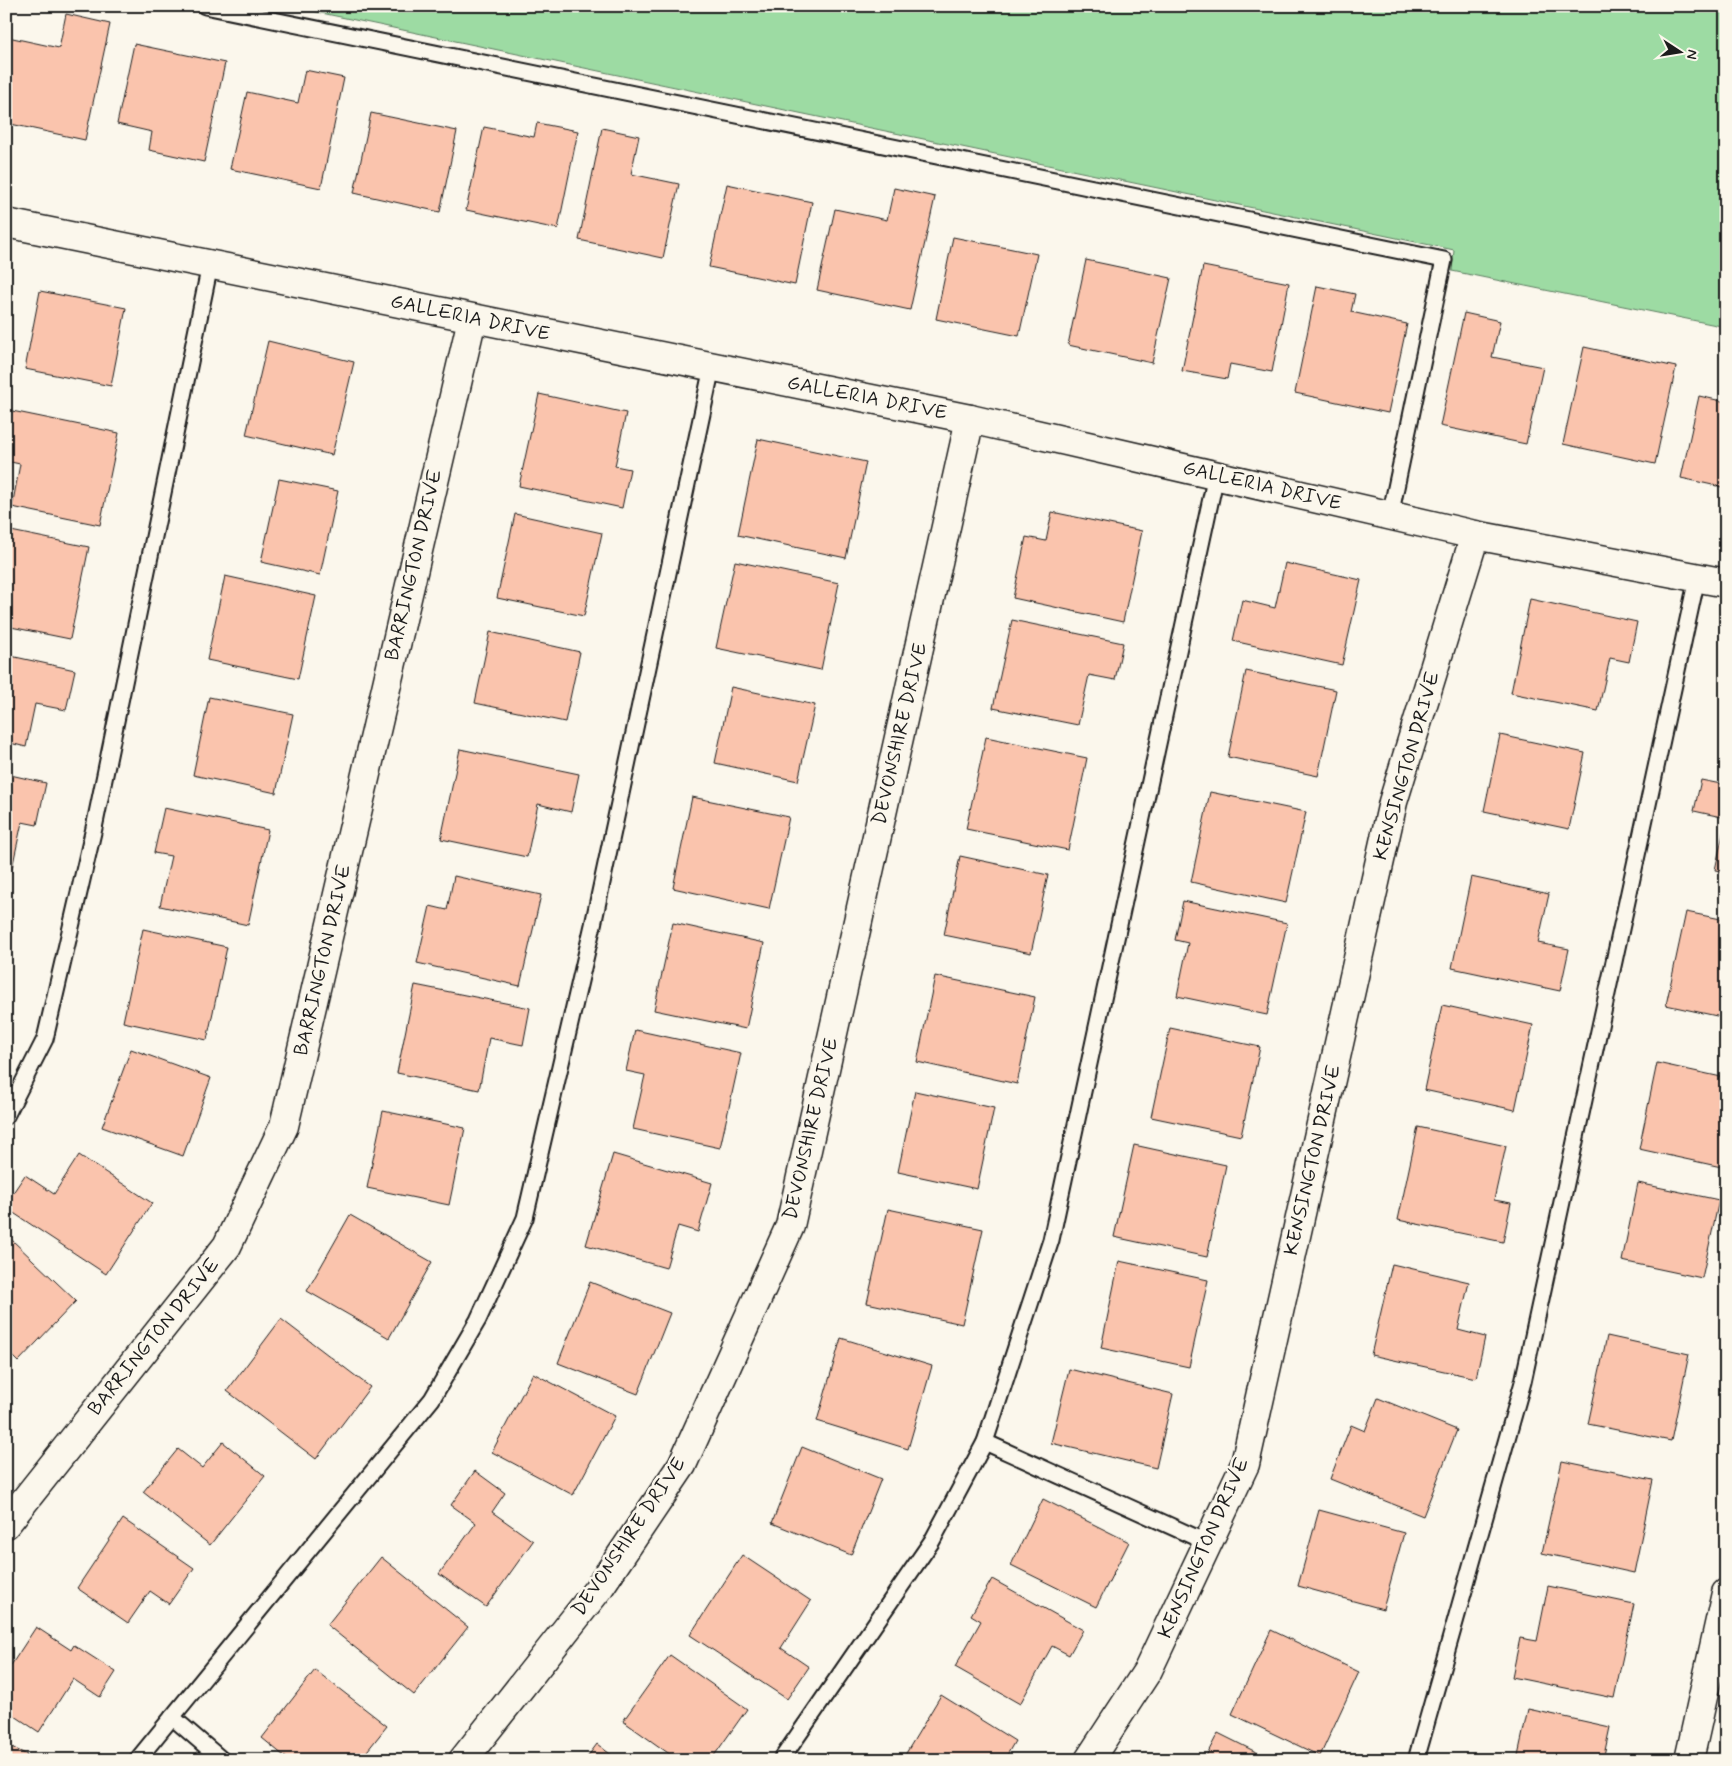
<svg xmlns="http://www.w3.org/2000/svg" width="1732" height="1766" viewBox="0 0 1732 1766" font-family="Mynerve,sans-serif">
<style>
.grass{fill:#9ddba3;stroke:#5c7c60}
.building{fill:#fac4ad;stroke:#1c1c1c}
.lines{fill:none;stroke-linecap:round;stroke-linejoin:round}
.service-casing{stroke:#1c1c1c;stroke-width:19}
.minor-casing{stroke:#1c1c1c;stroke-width:31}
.service{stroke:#fbf7ec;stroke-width:15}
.minor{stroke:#fbf7ec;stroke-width:28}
.labels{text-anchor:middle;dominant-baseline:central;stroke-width:5;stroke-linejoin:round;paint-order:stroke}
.street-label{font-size:20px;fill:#1c1c1c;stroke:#fbf7ec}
</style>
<rect width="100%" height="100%" fill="#fbf7ec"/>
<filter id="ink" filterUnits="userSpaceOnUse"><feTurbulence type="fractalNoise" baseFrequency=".02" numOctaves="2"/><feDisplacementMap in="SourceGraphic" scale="10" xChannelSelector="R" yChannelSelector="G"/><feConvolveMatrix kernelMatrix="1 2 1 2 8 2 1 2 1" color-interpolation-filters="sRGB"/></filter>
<g filter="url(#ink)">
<path class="grass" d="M288,6H1726V327L1452,271L1454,250Z"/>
<g class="building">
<path d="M66,14L110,24L85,140L6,123V47L8,37L59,48Z"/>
<path d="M134,44L225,63L204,162L149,150L152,132L117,124Z"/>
<path d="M305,70L344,78L321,188L230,169L247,92L298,103Z"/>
<path d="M371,113L457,131L440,212L354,193Z"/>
<path d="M537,123L578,131L558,229L466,210L484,127L534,137Z"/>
<path d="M602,128L639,136L631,174L679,184L663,258L579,240Z"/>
<path d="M727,184L812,202L795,285L709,267Z"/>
<path d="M894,188L935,197L910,310L817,290L835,209L887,220Z"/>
<path d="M953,237L1037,254L1019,336L936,319Z"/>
<path d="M1086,260L1171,278L1152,363L1068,345Z"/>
<path d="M1203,266L1289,283L1272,372L1230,364L1227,379L1182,371Z"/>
<path d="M1317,286L1355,294L1351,312L1407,324L1388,413L1295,393Z"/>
<path d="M40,291L126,308L111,386L25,369Z"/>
<path d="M1464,313L1500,321L1492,357L1543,367L1526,444L1440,426Z"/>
<path d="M268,341L354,362L332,455L246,435Z"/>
<path d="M1584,347L1676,367L1655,464L1563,444Z"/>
<path d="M539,394L626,413L615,466L630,469L622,508L519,486Z"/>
<path d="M1699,396L1726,402V488L1681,478Z"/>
<path d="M12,411L119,433L100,525L12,507L20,464L6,461V441Z"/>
<path d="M758,439L866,462L846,558L738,535Z"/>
<path d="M279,479L338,491L320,575L261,562Z"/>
<path d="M1052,512L1142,531L1123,622L1013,598L1026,537L1046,541Z"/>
<path d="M515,514L602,533L584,616L497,598Z"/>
<path d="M6,530L89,547L70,639L6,626Z"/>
<path d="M735,561L839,583L821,670L716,648Z"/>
<path d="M1285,563L1361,580L1342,665L1233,641L1242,600L1275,608Z"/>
<path d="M225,576L316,596L298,679L207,660Z"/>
<path d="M1530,599L1637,622L1629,662L1610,658L1598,711L1511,693Z"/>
<path d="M1012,620L1123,643L1115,680L1089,675L1078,725L993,708Z"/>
<path d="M490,632L580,652L565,722L475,703Z"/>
<path d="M6,655L75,670L66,710L35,704L26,747L6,742Z"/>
<path d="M1246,671L1336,690L1318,776L1228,757Z"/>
<path d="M731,687L815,705L798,781L715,763Z"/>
<path d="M209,697L293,714L276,793L193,775Z"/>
<path d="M1500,735L1585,753L1569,829L1484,811Z"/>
<path d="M986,737L1087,758L1068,850L966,829Z"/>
<path d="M460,749L579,774L571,812L538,804L527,857L441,839Z"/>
<path d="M6,774L46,783L37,825L22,822L11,873L6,872Z"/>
<path d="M1701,780L1726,785V818L1694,811Z"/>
<path d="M1210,792L1306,812L1286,903L1191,882Z"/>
<path d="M692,797L789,817L769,909L673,888Z"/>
<path d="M164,808L268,830L248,925L160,906L171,856L154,853Z"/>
<path d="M1726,820V872L1715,870Z"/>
<path d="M960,856L1048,875L1031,953L944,935Z"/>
<path d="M454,876L541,895L520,986L417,963L430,906L447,910Z"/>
<path d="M1471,877L1549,894L1538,943L1569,949L1560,991L1452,968Z"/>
<path d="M1183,901L1287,923L1267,1015L1177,996L1188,943L1175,940Z"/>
<path d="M1686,912L1726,920V1018L1666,1005Z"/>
<path d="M673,923L764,943L746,1029L654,1010Z"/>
<path d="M143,929L227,947L207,1040L123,1022Z"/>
<path d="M935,976L1035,997L1017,1084L917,1062Z"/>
<path d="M415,985L530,1008L523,1045L489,1038L479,1090L397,1073Z"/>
<path d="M1442,1005L1533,1025L1515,1110L1424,1090Z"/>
<path d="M1170,1028L1260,1047L1241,1136L1151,1117Z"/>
<path d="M635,1030L741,1053L720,1148L633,1129L645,1075L626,1071Z"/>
<path d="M131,1049L211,1078L183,1156L102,1127Z"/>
<path d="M1657,1063L1726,1078V1168L1639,1149Z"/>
<path d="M915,1091L994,1108L977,1189L898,1172Z"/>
<path d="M383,1111L465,1128L449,1205L367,1188Z"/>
<path d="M1418,1127L1506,1146L1494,1200L1511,1203L1503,1242L1398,1220Z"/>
<path d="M1134,1145L1226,1165L1207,1257L1114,1237Z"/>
<path d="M613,1154L712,1183L698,1232L678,1226L666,1268L586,1245Z"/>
<path d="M79,1155L152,1203L106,1274L6,1208V1203L25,1175L54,1194Z"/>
<path d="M1638,1183L1719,1200L1702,1278L1622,1261Z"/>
<path d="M888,1209L983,1229L962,1324L867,1303Z"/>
<path d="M350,1215L432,1262L389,1338L307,1291Z"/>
<path d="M12,1240L76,1301L18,1362L6,1350V1247Z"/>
<path d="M1119,1261L1208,1280L1189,1367L1101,1348Z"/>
<path d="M1392,1264L1469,1282L1458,1330L1485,1337L1476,1378L1371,1355Z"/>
<path d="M590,1282L670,1313L638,1394L558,1363Z"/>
<path d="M281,1319L370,1387L316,1459L227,1391Z"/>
<path d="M1607,1336L1689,1354L1671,1441L1588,1424Z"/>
<path d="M841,1338L932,1366L908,1449L817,1421Z"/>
<path d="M1069,1369L1173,1394L1156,1468L1051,1443Z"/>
<path d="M533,1373L615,1416L573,1495L492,1452Z"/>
<path d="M1378,1398L1457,1430L1423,1516L1330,1479L1351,1425L1365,1431Z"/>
<path d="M223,1442L265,1476L210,1545L143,1492L178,1449L202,1468Z"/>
<path d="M802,1447L881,1479L851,1555L772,1523Z"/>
<path d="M1562,1461L1653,1480L1634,1573L1542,1553Z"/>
<path d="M475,1471L505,1493L492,1512L533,1541L486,1607L439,1574L476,1523L451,1505Z"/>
<path d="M1043,1499L1129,1542L1096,1607L1011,1565Z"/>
<path d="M1319,1510L1404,1533L1383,1609L1298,1586Z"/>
<path d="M123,1519L194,1568L169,1604L150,1591L128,1623L77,1588Z"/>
<path d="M742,1555L811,1601L781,1648L809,1667L787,1699L690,1635Z"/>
<path d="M381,1557L468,1627L414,1695L327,1625Z"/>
<path d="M992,1579L1083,1630L1069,1655L1052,1646L1020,1704L955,1667L981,1621L971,1615Z"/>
<path d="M1548,1586L1634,1604L1614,1698L1512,1677L1520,1638L1537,1641Z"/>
<path d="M36,1627L71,1650L74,1645L116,1672L100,1697L73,1679L39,1732L6,1710V1673Z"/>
<path d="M1271,1630L1359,1672L1320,1756L1232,1714Z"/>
<path d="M670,1655L747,1709L711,1760H678L623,1721Z"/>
<path d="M315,1670L387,1726L360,1760H289L262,1738Z"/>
<path d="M941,1695L1015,1741L1004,1760H902Z"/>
<path d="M1528,1709L1610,1727L1603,1760H1517Z"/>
<path d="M1218,1733L1272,1760H1204Z"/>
<path d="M6,1744L27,1755L25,1760H6Z"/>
<path d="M597,1744L618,1760H585Z"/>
</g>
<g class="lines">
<defs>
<g id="service">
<path d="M205,6L1444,260L1390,516"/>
<path d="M6,1116L45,1039L94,828L210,265"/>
<path d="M985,1442L1208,1543"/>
<path d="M172,1717L222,1760"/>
<path d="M137,1760L432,1399L478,1320L525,1218L593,925L712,367"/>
<path d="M781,1760L932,1541L985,1442L1051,1240L1216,475"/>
<path d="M1416,1760L1523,1382L1697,578"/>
</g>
<g id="minor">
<path d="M6,223L970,419L1475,535L1726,583"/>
<path d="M6,1524L227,1246L284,1126L472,319"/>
<path d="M463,1760L599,1588L682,1465L790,1226L970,419"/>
<path d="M1089,1760L1148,1670L1245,1464L1393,802L1475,535"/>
<path d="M1689,1760L1726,1593"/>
</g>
</defs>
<use href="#service" class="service-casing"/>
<use href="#minor" class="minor-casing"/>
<use href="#service" class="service"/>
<use href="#minor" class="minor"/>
</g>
</g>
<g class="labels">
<g class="street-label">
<text transform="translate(470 318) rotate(12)">GALLERIA DRIVE</text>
<text transform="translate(867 398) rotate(11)">GALLERIA DRIVE</text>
<text transform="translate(1262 486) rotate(13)">GALLERIA DRIVE</text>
<text transform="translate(414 565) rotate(-77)">BARRINGTON DRIVE</text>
<text transform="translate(900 734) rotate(-77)">DEVONSHIRE DRIVE</text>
<text transform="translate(1407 766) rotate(-74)">KENSINGTON DRIVE</text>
<text transform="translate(323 960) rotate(-77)">BARRINGTON DRIVE</text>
<text transform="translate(811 1129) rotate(-77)">DEVONSHIRE DRIVE</text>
<text transform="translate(1313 1160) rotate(-77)">KENSINGTON DRIVE</text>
<text transform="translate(154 1337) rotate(-51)">BARRINGTON DRIVE</text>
<text transform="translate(629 1537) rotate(-56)">DEVONSHIRE DRIVE</text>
<text transform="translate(1204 1548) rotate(-66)">KENSINGTON DRIVE</text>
</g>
</g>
<rect width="1732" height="1766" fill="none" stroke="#fbf7ec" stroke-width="25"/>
<rect x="12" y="12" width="1707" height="1741" fill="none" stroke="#1c1c1c" stroke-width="2" filter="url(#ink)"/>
<g transform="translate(1680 52) rotate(102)" stroke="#fbf7ec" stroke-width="4" paint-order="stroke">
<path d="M0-4L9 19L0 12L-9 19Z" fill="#1c1c1c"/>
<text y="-8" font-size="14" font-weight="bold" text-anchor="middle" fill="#1c1c1c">N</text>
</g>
</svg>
